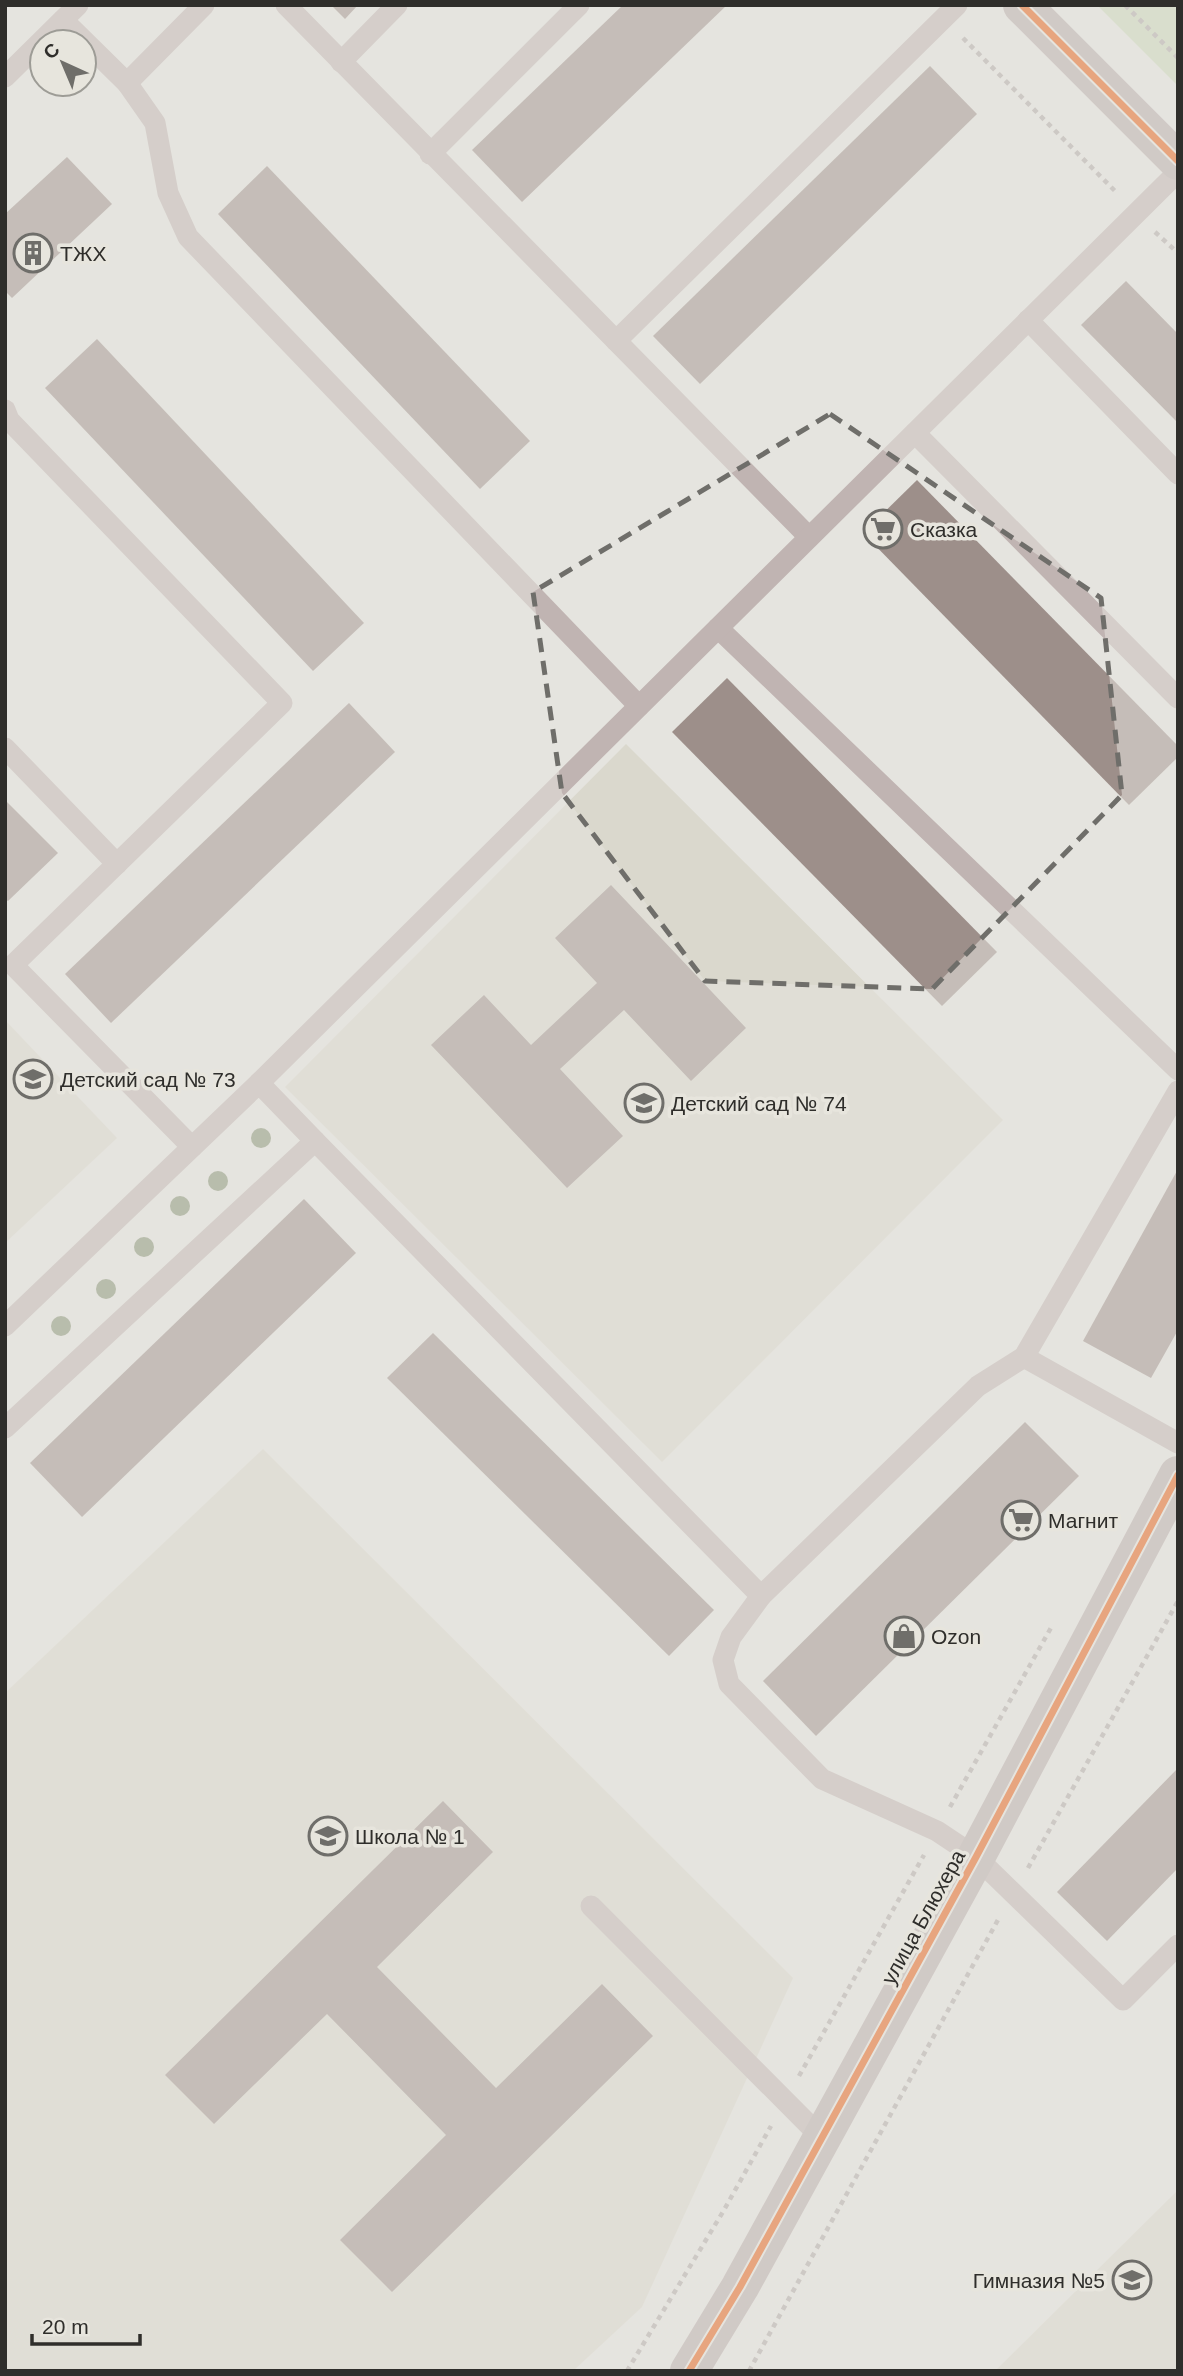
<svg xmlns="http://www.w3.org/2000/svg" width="1183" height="2376" viewBox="0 0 1183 2376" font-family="Helvetica,sans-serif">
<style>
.built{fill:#dad8cd}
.green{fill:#cad7b9}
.building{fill:#9d8f8a}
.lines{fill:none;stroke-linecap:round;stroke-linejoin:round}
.path{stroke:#afa8a6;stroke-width:4.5;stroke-dasharray:5 5;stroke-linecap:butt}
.lane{stroke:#c0b4b2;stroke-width:21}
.secondary{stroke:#b7aaa9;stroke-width:38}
.cycleway-casing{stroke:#e7e5dd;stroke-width:11}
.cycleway{stroke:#e8590c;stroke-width:7}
.tree{fill:#828e70}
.marked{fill:none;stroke:#6f6e6a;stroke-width:5;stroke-dasharray:14 9;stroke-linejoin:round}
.labels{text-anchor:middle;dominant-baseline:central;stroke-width:7;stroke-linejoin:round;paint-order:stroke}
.poi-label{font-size:21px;fill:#2f2e2b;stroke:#e7e5dd;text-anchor:start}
.street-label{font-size:21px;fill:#2f2e2b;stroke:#e7e5dd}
</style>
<rect width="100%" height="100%" fill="#e5e4df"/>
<g class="built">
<path d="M626,744L1003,1120L662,1462L285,1087Z"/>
<path d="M5,1020L117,1138L5,1243Z"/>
<path d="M263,1449L793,1978L642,2307L573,2371H5V1693Z"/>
<path d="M1178,2190V2371H995Z"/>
</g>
<path class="green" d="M1097,5H1178V86Z"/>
<g class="building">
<path d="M331,5H358L345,19Z"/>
<path d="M623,5H727L522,202L472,150Z"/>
<path d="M930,66L977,114L700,384L653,336Z"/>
<path d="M67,157L112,204L12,298L5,291V214Z"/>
<path d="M267,166L530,441L480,489L218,214Z"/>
<path d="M1126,281L1178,334V423L1081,325Z"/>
<path d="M97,339L364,623L313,671L45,388Z"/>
<path d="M917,480L1178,746V757L1129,805L863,533Z"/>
<path d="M727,678L997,952L942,1006L672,732Z"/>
<path d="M349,703L395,752L111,1023L65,974Z"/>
<path d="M5,800L58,853L8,901L5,899Z"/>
<path d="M611,885L746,1028L691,1081L624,1010L560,1069L623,1136L567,1188L431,1045L484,995L531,1045L597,983L555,938Z"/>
<path d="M1178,1169V1330L1151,1378L1083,1341Z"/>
<path d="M304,1199L356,1253L82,1517L30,1463Z"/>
<path d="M433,1333L714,1610L669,1656L387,1378Z"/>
<path d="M1025,1422L1079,1476L816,1736L763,1681Z"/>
<path d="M1178,1768V1868L1107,1941L1057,1892Z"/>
<path d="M443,1801L493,1852L377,1967L496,2088L602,1984L653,2036L392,2292L340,2240L446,2135L327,2014L214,2124L165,2075Z"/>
</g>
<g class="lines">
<g class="path">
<path d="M1125,5L1178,58"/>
<path d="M963,38L1117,193"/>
<path d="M1155,232L1178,253"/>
<path d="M950,1807L1052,1626"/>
<path d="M1028,1868L1178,1601"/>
<path d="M799,2076L924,1855"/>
<path d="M627,2371L724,2210L771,2126"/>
<path d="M749,2371L999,1918"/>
</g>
<g class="lane">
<path d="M286,5L809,537"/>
<path d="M63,20L127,83L204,5"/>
<path d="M341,62L397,5"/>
<path d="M5,77L78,5"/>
<path d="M127,83L155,123L168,193L188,237L639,706"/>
<path d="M430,154L579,5"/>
<path d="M1028,320L1178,474"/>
<path d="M616,341L957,5"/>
<path d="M5,410L9,420L282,703L13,965L192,1147"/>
<path d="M915,433L1178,698"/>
<path d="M718,628L1178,1070"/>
<path d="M5,748L117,864"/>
<path d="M259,1083L1178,172"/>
<path d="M315,1141L761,1596L731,1637L723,1660L729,1684L822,1779L937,1831L976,1857L1123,2000L1178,1945"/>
<path d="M5,1326L259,1083L315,1141L5,1428"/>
<path d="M1024,1357L1178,1443"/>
<path d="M761,1596L978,1386L1024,1357L1178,1091"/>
<path d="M591,1906L822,2138"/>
</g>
<g class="secondary">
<path d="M1022,5L1178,161"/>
<path d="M689,2371L740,2287L976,1857L1178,1475"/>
</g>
<defs>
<g id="cycleway">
<path d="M1022,5L1178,161"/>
<path d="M689,2371L740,2287L976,1857L1178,1475"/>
</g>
</defs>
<use href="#cycleway" class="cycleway-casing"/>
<use href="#cycleway" class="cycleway"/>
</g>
<g class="tree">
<circle cx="261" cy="1138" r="10"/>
<circle cx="218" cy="1181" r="10"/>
<circle cx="180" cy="1206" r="10"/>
<circle cx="144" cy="1247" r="10"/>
<circle cx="106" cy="1289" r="10"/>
<circle cx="61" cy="1326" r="10"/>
</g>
<path d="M0 0H1183V2376H0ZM830,414L1101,598L1122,795L932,989L705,981L562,793L533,592Z" fill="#e5e4df" fill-opacity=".55" fill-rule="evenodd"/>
<path class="marked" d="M830,414L1101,598L1122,795L932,989L705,981L562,793L533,592Z"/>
<defs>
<symbol id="building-ring" viewBox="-11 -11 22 22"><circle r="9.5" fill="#e7e5dd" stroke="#6f6e6a" stroke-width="1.5"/><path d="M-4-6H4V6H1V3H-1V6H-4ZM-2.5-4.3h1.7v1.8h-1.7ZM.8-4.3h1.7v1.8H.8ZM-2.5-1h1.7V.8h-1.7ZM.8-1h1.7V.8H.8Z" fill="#6f6e6a"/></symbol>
<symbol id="supermarket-ring" viewBox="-11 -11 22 22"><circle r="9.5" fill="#e7e5dd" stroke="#6f6e6a" stroke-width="1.5"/><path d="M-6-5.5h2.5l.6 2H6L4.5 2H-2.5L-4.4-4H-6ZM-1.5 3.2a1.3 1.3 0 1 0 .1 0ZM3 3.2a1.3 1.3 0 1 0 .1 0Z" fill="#6f6e6a"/></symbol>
<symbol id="school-ring" viewBox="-11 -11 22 22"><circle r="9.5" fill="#e7e5dd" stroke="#6f6e6a" stroke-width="1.5"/><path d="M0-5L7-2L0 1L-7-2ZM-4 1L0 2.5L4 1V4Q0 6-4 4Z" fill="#6f6e6a"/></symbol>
<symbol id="shop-ring" viewBox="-11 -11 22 22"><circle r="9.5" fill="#e7e5dd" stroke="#6f6e6a" stroke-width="1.5"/><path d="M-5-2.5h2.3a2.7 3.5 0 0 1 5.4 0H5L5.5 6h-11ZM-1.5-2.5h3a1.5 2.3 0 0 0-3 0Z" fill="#6f6e6a"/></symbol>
</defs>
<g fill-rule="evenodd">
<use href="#building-ring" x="11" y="231" width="44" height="44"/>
<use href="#supermarket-ring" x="861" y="507" width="44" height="44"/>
<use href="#school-ring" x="11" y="1057" width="44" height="44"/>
<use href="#school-ring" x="622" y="1081" width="44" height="44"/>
<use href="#supermarket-ring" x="999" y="1498" width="44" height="44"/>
<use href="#shop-ring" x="882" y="1614" width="44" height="44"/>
<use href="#school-ring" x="306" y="1814" width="44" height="44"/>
<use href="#school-ring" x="1110" y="2258" width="44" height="44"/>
</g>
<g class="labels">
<g class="poi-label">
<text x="60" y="253">ТЖХ</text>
<text x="910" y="529">Сказка</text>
<text x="60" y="1079">Детский сад № 73</text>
<text x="671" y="1103">Детский сад № 74</text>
<text x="1048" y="1520">Магнит</text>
<text x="931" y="1636">Ozon</text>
<text x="355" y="1836">Школа № 1</text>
<text x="1105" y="2280" text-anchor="end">Гимназия №5</text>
</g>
<g class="street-label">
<text transform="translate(923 1917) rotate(-61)">улица Блюхера</text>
</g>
</g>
<rect width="1183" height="2376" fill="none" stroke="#2f2e2b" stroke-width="14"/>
<g transform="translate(63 63) rotate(316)"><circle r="33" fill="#e7e5dd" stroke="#9d9c96" stroke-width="2"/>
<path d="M0-5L12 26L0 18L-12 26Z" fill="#6f6e6a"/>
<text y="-10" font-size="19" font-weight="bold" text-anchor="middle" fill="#2f2e2b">С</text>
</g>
<path d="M32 2334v10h108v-10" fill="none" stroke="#2f2e2b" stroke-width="3.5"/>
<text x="42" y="2334" font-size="21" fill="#2f2e2b" stroke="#e7e5dd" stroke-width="5" paint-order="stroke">20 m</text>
</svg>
